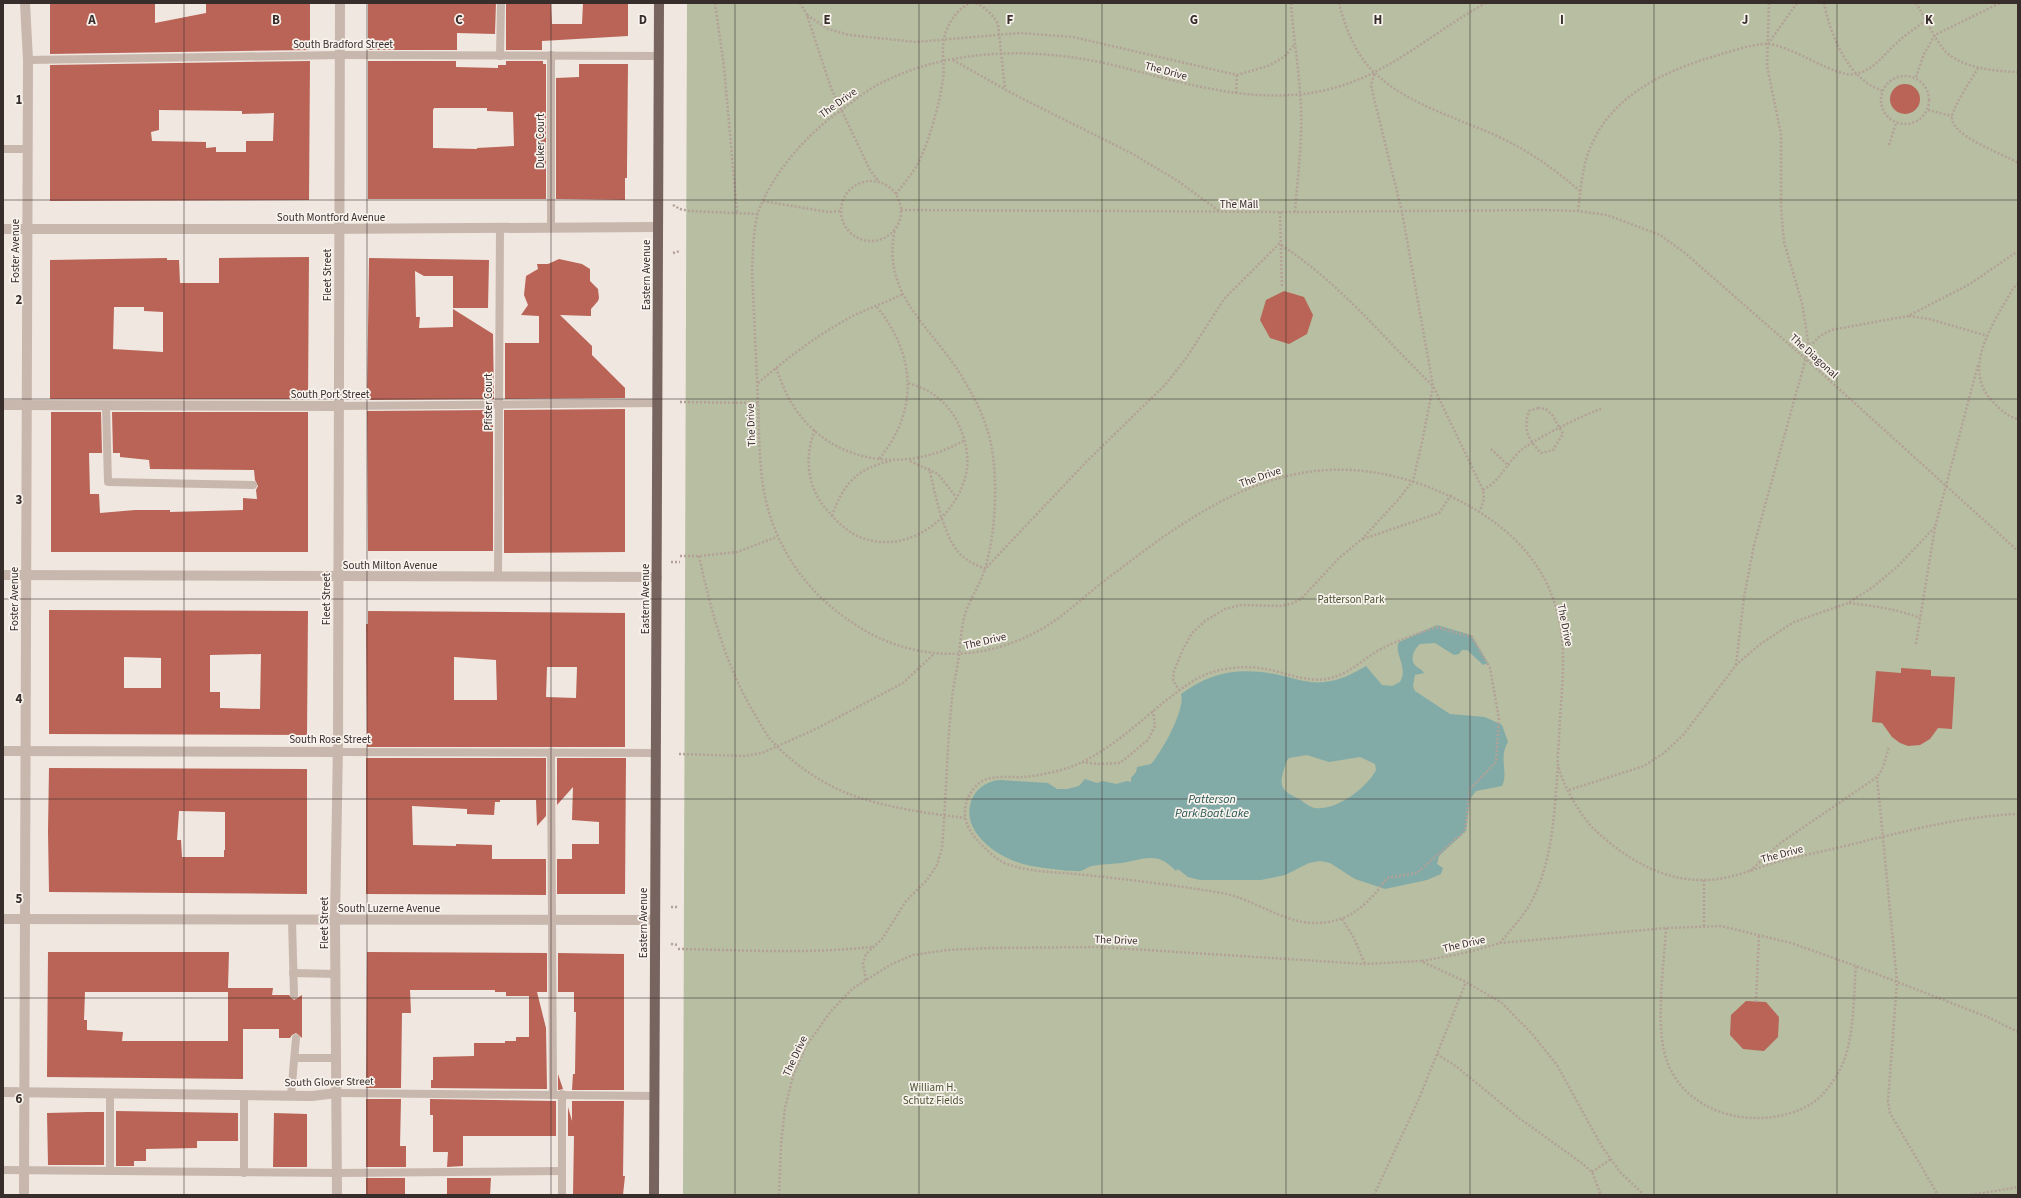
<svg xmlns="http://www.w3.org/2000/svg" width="2021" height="1198" viewBox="0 0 2021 1198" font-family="'Source Sans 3',sans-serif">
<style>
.green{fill:#b7bea1}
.water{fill:#82aba8;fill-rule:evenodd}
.building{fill:#b96456;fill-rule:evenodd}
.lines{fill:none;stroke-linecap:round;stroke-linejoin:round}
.path{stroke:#b3a197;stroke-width:2.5;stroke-dasharray:2 2;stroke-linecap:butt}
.service{stroke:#c8b7ad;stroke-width:8}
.minor{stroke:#c8b7ad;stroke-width:10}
.tertiary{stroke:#c8b7ad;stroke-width:10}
.primary{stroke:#77645e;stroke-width:10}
.grid{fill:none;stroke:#372d2b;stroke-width:1;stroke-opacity:0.55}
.labels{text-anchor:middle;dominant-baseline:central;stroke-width:3.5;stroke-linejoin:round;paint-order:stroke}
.street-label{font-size:11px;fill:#372d2b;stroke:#f8f2ec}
.park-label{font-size:11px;fill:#495231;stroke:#f8f2ec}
.water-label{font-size:12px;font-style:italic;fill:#255453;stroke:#f8f2ec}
.grid-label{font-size:13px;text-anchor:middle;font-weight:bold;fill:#372d2b;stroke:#f8f2ec;stroke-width:3.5;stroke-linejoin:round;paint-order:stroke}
</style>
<rect width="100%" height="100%" fill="#f0e7e0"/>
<path class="green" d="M687,3H2018V1195H683Z"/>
<path class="water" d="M1437,625L1471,635L1488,663L1483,665L1481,663L1467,650H1462L1459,654L1454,655L1435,643L1420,644C1414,649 1409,660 1416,666C1419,669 1422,669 1424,673L1415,675L1413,686L1415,691L1450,714L1485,717L1502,725L1508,742C1498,758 1509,772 1502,786L1476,791L1470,799L1466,831L1439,856L1437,864L1443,868L1441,874L1427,880L1385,889L1355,879L1330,863L1320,861L1309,863L1285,875L1261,880H1200L1188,877L1178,869L1176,871C1171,866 1165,861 1159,859C1146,856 1135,861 1122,863C1112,864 1102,864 1092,866C1088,867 1084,870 1081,871C1072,872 1032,867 1023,864C996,857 957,829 973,797C979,786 989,781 1000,780L1048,783L1057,789H1067L1079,786L1085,779L1097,783L1103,781L1116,784L1127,781L1131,782V778L1136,772L1137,767L1151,764C1161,753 1186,709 1181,694C1212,671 1241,667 1279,675C1294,678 1308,684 1324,682C1339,681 1352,674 1366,666L1382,685L1392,686L1400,682C1409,667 1393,653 1399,642ZM1307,755L1329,762L1360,757L1375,764L1376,770C1367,788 1336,811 1315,808C1309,807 1304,802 1299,799C1283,791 1278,788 1284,769C1286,764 1286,761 1289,758Z"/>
<g class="building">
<path d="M50,3H155V23L206,13V3H310V50L50,54Z"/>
<path d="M368,3H496L495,34L457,33V50H368Z"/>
<path d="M506,3H551L552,24H582L583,3H628V36L542,41V50H506Z"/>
<path d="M310,61L309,200L50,201V65ZM159,110L242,111V114L274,113L273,141H246V152H216V147L206,148V142L152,141L151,132L159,130Z"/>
<path d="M368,61H456V67L498,68V65H506V61H543V64H546V199H368ZM434,108H487V111L513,112L514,146L477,148V149L433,148V110Z"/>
<path d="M579,64H628L627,167V178H625V200L556,199V78L579,77Z"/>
<circle cx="1905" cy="99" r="15"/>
<path d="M309,257L308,399H50V260L167,258V260H179L180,283H219V258ZM114,307H144V311L163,312V352L113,349Z"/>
<path d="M369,258L489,260L488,308H453V276H424L415,271L416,317H420L419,328L453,327V309L493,334L494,399L367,400Z"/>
<path d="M559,259L582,264L590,269V281L598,289L599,298L598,301L591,309V316L560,315L592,346V355L625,388V398L505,399V343H539V316L521,315L528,305L524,295L526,276L538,269L537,264H548Z"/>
<path d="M1284,291L1304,297L1313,315L1307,334L1289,344L1270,338L1260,320L1266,300Z"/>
<path d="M625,409V552L504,553V410Z"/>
<path d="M493,410V551H368L367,411Z"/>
<path d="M51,412H101L102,453H89L90,494H99L100,513L135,510H170V512L243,510V498L257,499L256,490L258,486L255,480L254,470L150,469L149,460L120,457V453H113L112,412H308V552H51Z"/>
<path d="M49,610L308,611L307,735L49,734ZM261,654L260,709L220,708V692H210V655ZM124,657L161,658V688H124Z"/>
<path d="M368,611L625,613V747H367L366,624H368ZM454,657L496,660L497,700H454ZM547,667H577L576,698L546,697Z"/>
<path d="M1901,668L1931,670V676L1955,677L1952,729L1938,728L1930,739L1920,745L1908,746L1900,743L1892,737L1882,723L1872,722L1876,671L1901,673Z"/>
<path d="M366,758H546V816L537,826L536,800H500V802H495L494,815L467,814V809L412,806L413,845L456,846V844L492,845V859H546V895L366,894Z"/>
<path d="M557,758H626L625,894H557V859H572V844H599V822L572,820L573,787L557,805Z"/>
<path d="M49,768L307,769V894L49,892L48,831ZM179,811L225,812V850H224V857H182L181,840H177Z"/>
<path d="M48,952H229L228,988H273L272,995H289L294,1000L302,995V1038L296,1033L292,1035L290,1038H279V1029H243V1079L47,1077ZM85,992H228V1041H122L123,1032L87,1030V1020H84Z"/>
<path d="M367,952L547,953V992H537L546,1028L547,1089L431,1088V1080H433V1057L474,1056V1043H505V1041H516V1037H529V996H506V992H495V990H410L411,1013H402L401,1088H366Z"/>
<path d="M558,953L624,954V1090H572L573,1074H575L576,1012H574V992H558Z"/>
<path d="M1746,1001L1766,1002L1779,1017L1778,1037L1764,1051L1743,1049L1730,1035L1731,1015Z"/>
<path d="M558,1074L563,1089L559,1090H558Z"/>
<path d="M366,1099H401L400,1146H406V1167H366Z"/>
<path d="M430,1099L556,1101V1136H463V1166L447,1167L448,1152H433V1115H430Z"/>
<path d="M572,1101H624L623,1176H625L623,1195H573L574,1136H568V1107L572,1121Z"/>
<path d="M116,1111L238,1113V1141H197V1148L146,1149V1161H134V1166H116Z"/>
<path d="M88,1112H104V1165H48L47,1113Z"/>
<path d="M274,1113L307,1114V1167H273Z"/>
<rect x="366" y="1178" width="39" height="17"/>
<path d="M447,1178H491L490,1195H447Z"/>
</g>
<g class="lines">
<g class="path">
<path d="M715,3L724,67L737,213"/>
<path d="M800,3L807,15L831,88L870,170L879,182"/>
<path d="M976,3C986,8 992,14 998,24L1005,89"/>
<path d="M1291,3C1294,47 1303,91 1301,135C1300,161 1297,186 1295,212"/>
<path d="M1339,3C1345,27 1356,56 1375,73C1395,93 1428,108 1454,118C1469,125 1485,130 1499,137C1531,152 1554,169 1580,191"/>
<path d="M1486,3C1422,38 1380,85 1303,94C1240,101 1180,82 1121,67C1043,47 952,46 879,84C864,92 850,104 836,114C805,136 770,177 758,213C753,231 753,252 752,270C754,314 756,358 758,402C759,424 759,447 761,469C767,542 807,599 871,634C923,661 983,660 1034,633C1059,621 1081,599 1103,582C1199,508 1291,439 1420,484C1504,514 1564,567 1563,661C1563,687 1560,712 1559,737C1559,746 1557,757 1558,765C1562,784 1581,817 1595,830C1625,858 1662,881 1704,880C1730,880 1753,869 1777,862C1808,854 1839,848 1869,840C1919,828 1967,816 2018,814"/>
<path d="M1769,3L1767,66L1781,134V208L1784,242L1802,303L1809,347"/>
<path d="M1824,3C1829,29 1843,66 1866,82C1870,86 1877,88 1882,91"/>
<path d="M1916,3C1924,16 1937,44 1947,53C1966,69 1995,71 2018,72"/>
<path d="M807,15L828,29L849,35L916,42L1020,33L1073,37L1237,75L1268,66L1284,57L1294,45"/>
<path d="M1768,44L1797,3"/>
<path d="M953,60L1015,95L1131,153L1178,181L1219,211"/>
<path d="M1978,68C1972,79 1953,106 1952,117C1950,136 2004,154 2018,163"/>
<path d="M1374,74L1371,86L1402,212L1433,386L1483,490L1484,499L1480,511"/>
<circle cx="1905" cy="100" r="24"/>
<path d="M1916,77L1924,54L1935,35L2000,3"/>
<path d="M1236,93L1237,75"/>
<path d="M1928,110L1952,116"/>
<path d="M1889,145L1896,123"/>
<circle cx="871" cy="211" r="30"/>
<path d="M896,194C903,185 910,176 916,167C928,146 940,103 943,79C945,66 941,52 944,39C947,24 956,10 970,3"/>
<path d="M763,201L828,212L841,211"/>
<path d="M673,205L680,209L689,211L758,214"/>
<path d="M901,210L1295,212L1544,210L1578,211L1607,215L1660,235L1685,253L1807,360L2018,551"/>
<path d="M1578,211C1581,189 1582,166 1591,146C1611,98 1659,74 1705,59C1720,55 1753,43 1767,44C1792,45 1835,78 1855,74C1876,70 1885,52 1900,40C1908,33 1918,26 1927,20"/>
<path d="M1280,212L1282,288"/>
<path d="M673,253L680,251"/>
<path d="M2018,283L2012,290C1994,323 1960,368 1993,402C2000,409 2008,417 2018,419"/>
<path d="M877,307C916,355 919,411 879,459"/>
<path d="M1909,316L1929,319L1988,336"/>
<path d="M776,368C781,381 786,395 794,407C832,465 907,474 965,440"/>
<path d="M758,383C786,359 816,336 849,318C866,309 885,303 903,294"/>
<path d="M680,402L758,403"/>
<path d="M1538,408L1546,409L1553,416L1563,434L1553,450L1541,453C1528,439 1523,429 1529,411Z"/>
<path d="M815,430C804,456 807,488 827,510C837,522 849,534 865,539C910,553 956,518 966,474C970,456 965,437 957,421C946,401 930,389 908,383"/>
<path d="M1491,449L1509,466"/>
<path d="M910,461L938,474L956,497"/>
<path d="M929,468C935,492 944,545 966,559C971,563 979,566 985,569L1087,461L1165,385L1187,357L1224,299L1279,244C1339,281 1383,338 1433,386L1422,442L1413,481L1397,501L1362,539L1339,558L1301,599L1291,604L1280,606L1241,605L1225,609L1205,621L1192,633L1183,649L1174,671L1173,680L1179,690"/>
<path d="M1483,490C1500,481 1505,466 1519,452C1530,441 1585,414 1601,409"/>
<path d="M832,516C843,484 857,468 891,461"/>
<path d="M1363,539L1439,513L1451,495"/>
<path d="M680,556H699L737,552L777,537"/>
<path d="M699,556C711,611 725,664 754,713C759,721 764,731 770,739C790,761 816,780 844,792C881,807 925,813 965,818"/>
<path d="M671,562H680"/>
<path d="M1849,603C1874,606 1897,609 1920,618"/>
<path d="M1436,627L1472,637L1490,668L1499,719L1496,762L1470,789L1465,831L1417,873L1387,878C1372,899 1355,918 1328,922C1289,929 1259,900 1222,893C1174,885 1125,879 1076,874C1054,872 1031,872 1010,865C1001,863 992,855 985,848C966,831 956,810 975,787C987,773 1007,778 1023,777C1038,776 1054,772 1068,768C1104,755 1135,726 1164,702C1180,690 1196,676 1216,671C1231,667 1251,666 1266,669C1286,673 1306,682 1326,679C1350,675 1363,658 1383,648C1400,639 1418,634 1436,627Z"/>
<path d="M1916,644L1935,527L1978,365"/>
<path d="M1736,665L1744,597L1754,545L1809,347L1820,336L1831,330L1908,316L1970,284L2018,251"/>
<path d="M679,754L745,756L762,753L816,729L903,683L934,654"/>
<path d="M1082,762L1099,764L1120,763L1148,740L1155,726L1153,711"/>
<path d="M1877,777L1897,982L1888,1101L1890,1113L1938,1195"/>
<path d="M1569,790L1644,766L1664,753L1684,734L1736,665L1759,645L1794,622L1848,603L1873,587L1898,566L1935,527"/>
<path d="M1750,871L1779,844L1877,777L1882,770L1889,747"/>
<path d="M1704,880V926"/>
<path d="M671,907H679"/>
<path d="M1342,919L1354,938L1365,964"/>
<path d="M1666,928C1664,964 1654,1031 1668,1064C1690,1118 1763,1132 1811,1104C1822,1097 1832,1084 1838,1073C1855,1045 1853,998 1856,966"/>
<path d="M1500,943C1508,933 1517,923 1525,912C1553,870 1554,814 1558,765"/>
<path d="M671,944L678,945"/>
<path d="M678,949C743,950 807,954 872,947"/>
<path d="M1422,961L1469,952L1500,943L1666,928L1721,926L1791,943L1856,966L1990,1018L2018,1032"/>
<path d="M866,980L863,964L866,954L882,939L906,901L927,880L937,865L942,848C946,798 947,748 952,698C954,683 957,669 959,655C960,645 961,633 963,623C966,603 980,587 985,568C996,534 998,479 991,444C986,419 973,394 959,372C928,324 881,293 895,229"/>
<path d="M1756,1002L1759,934"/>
<path d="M1437,1054L1457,1067L1519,1118L1583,1164L1592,1172L1601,1195"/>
<path d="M1592,1172L1611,1159"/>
<path d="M779,1195L781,1144L785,1108L793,1076L806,1046L831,1011L852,989L890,965L913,955L947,950L990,948L1100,947L1365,964L1421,961L1466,982L1502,1003L1533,1035L1557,1065L1601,1145L1620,1172L1644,1195"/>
<path d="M1374,1195L1418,1101L1466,982"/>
<path d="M1971,1195L2018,1187"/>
</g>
<g class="service">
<path d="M500,56L501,3"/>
<path d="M28,60L340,55L659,56"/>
<path d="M3,149H27"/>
<path d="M551,226V55"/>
<path d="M338,406L658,403"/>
<path d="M106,407L108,482L253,485"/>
<path d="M498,577L500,227"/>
<path d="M338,752L656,753"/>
<path d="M551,752L553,1094"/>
<path d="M292,920L294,995"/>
<path d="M293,973L336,974"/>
<path d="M295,1058H337"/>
<path d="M110,1093V1171"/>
<path d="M337,1093L655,1096"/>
<path d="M291,1095L296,1038"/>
<path d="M3,1170L337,1173L562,1171"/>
<path d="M244,1173V1095"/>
<path d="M562,1195V1094"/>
</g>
<g class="minor">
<path d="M3,229H317L658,227"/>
<path d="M3,405L338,406"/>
<path d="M3,575L657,577"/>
<path d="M3,751L338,752"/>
<path d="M3,919L655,920"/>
<path d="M3,1092L312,1096L337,1093"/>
<path d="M24,1195L28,60L25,3"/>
</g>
<path class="tertiary" d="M337,1195L335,920L338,745L340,3"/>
<path class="primary" d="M654,1195L659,3"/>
</g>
<path class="grid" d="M184,3V1195M367,3V1195M551,3V1195M735,3V1195M919,3V1195M1102,3V1195M1286,3V1195M1470,3V1195M1654,3V1195M1837,3V1195M3,200H2018M3,399H2018M3,599H2018M3,799H2018M3,998H2018"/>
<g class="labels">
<g class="street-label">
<text x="343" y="44">South Bradford Street</text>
<text transform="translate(1166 71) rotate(15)">The Drive</text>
<text transform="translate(838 103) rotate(-36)">The Drive</text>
<text transform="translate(540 141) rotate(-90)">Duker Court</text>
<text x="1239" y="204">The Mall</text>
<text x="331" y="217">South Montford Avenue</text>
<text transform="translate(15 251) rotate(-90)">Foster Avenue</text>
<text transform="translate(327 275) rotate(-90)">Fleet Street</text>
<text transform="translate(646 275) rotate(-90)">Eastern Avenue</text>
<text transform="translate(1814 356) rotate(42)">The Diagonal</text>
<text x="330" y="394">South Port Street</text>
<text transform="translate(488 402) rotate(-90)">Pfister Court</text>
<text transform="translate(751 425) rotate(-92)">The Drive</text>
<text transform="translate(1260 477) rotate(-19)">The Drive</text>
<text x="390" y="565">South Milton Avenue</text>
<text transform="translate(14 599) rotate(-90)">Foster Avenue</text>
<text transform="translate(326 599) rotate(-90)">Fleet Street</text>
<text transform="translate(645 599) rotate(-90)">Eastern Avenue</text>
<text transform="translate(1565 625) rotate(79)">The Drive</text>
<text transform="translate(985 641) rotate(-13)">The Drive</text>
<text x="330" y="739">South Rose Street</text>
<text transform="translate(1782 854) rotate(-15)">The Drive</text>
<text x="389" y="908">South Luzerne Avenue</text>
<text transform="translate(324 923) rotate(-90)">Fleet Street</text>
<text transform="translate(643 923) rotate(-90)">Eastern Avenue</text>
<text transform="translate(1116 940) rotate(2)">The Drive</text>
<text transform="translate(1464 944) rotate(-13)">The Drive</text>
<text transform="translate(795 1056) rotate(-65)">The Drive</text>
<text transform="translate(329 1082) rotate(-1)">South Glover Street</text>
</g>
<g class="park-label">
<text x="1351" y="599">Patterson Park</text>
<text x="933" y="1087">William H.<tspan x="933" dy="13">Schutz Fields</tspan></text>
</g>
<g class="water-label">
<text x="1212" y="799">Patterson<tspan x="1212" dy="14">Park Boat Lake</tspan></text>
</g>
</g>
<g class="grid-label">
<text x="92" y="24">A</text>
<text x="276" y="24">B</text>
<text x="459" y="24">C</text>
<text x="643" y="24">D</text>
<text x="827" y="24">E</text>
<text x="1010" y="24">F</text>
<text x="1194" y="24">G</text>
<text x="1378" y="24">H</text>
<text x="1562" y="24">I</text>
<text x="1745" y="24">J</text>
<text x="1929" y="24">K</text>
<text x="19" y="104">1</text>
<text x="19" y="304">2</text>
<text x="19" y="504">3</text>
<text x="19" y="703">4</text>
<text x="19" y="903">5</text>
<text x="19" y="1103">6</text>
</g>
<rect width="2021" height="1198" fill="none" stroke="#372d2b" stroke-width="8"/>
</svg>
